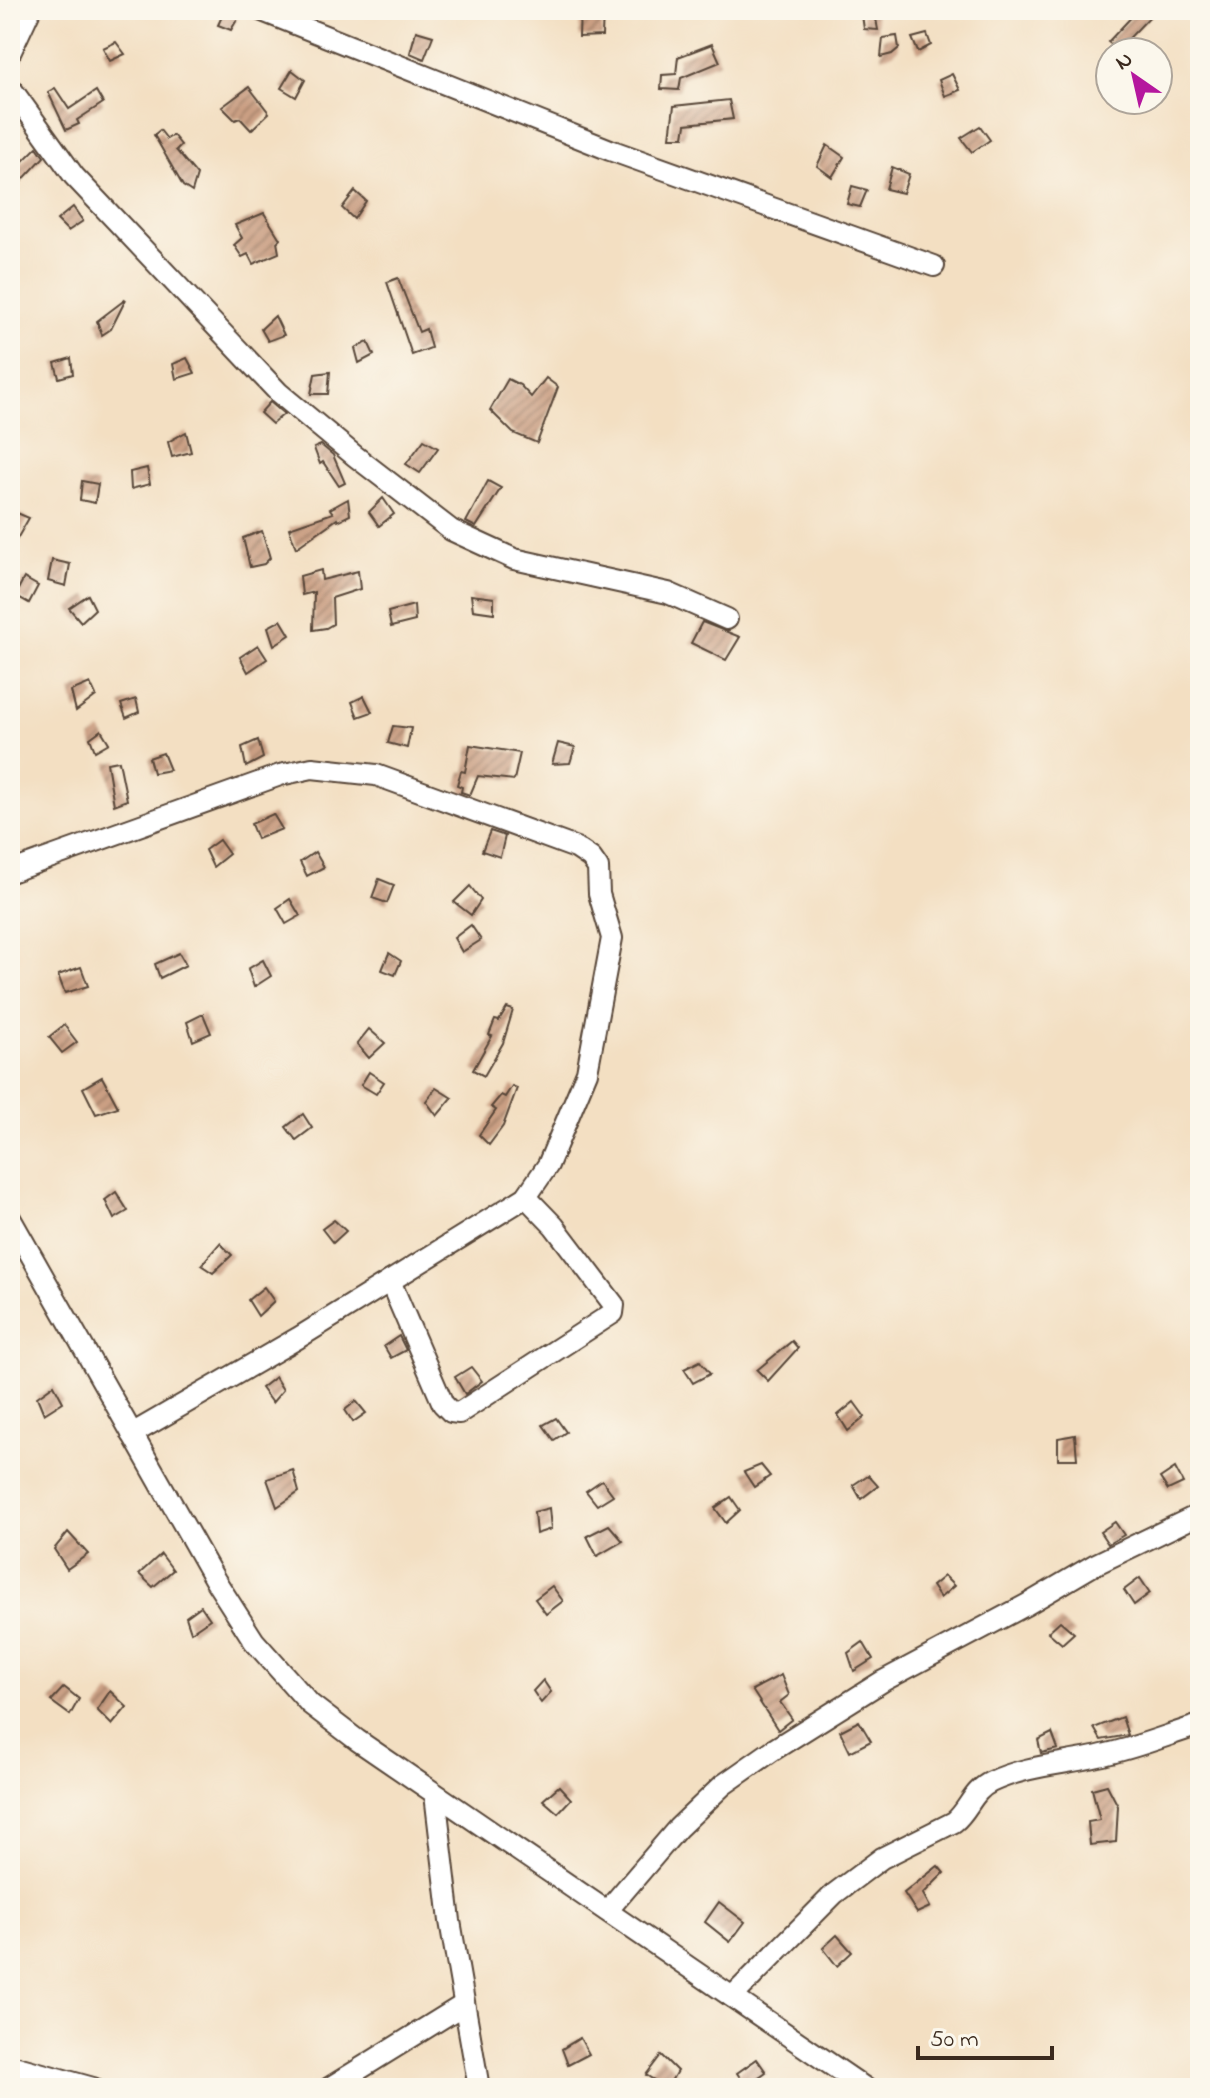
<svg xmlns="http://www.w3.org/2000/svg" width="1210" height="2098" viewBox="0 0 1210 2098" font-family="'Indie Flower',sans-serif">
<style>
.building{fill:url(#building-hatch)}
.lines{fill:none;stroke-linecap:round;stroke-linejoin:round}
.minor-casing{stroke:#574537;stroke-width:24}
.minor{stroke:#fff;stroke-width:20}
</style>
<defs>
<pattern id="building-hatch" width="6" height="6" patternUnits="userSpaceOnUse" patternTransform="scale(2)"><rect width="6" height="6" fill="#ca9f83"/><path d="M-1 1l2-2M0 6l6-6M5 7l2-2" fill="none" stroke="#a5826b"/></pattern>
</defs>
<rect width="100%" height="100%" fill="#fbf7ec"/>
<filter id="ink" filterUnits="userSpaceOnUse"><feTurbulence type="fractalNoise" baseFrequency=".0125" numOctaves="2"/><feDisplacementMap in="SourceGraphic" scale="16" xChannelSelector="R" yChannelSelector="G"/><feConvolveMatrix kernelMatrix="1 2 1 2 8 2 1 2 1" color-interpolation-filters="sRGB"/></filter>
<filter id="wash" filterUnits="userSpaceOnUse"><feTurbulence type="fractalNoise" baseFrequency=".006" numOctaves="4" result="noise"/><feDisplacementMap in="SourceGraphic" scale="32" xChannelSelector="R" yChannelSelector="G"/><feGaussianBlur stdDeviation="1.8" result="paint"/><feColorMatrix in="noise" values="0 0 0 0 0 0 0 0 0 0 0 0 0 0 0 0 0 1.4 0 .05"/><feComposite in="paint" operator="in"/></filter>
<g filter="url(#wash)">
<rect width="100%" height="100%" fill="#f3dfc2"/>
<g id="blocks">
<g class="building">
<path d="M580,10H603L602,36L579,37Z"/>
<path d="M1138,10H1156L1118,50L1108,42Z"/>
<path d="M224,12L238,18L231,30L218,25Z"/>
<path d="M875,13L878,30L864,29L862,15Z"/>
<path d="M416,31L433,36L424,59L410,53Z"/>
<path d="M927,34L931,45L918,52L912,38Z"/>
<path d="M897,36L899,48L892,54L881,57L883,38Z"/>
<path d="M116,42L125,54L110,61L103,48Z"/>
<path d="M712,44L720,62L681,78L679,90L661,89L662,75L676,74L678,57Z"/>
<path d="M292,70L305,80L296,97L281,88Z"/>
<path d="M952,74L960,90L945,96L939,80Z"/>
<path d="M249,87L269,113L251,130L240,118L235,120L222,107Z"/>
<path d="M55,88L69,109L96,91L103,103L77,120L79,124L66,130L48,92Z"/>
<path d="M729,100L733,119L686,124L684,137H670L674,106Z"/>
<path d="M980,126L990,140L972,152L961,138Z"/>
<path d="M160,130L167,139L173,135L181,145L176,150L197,175L192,192L183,186L154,135Z"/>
<path d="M827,145L844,157L832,177L817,166Z"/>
<path d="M37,147L44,157L18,185L10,174Z"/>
<path d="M892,167L909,174L903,193L886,189Z"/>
<path d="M852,186L867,190L860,207L847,204Z"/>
<path d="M355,191L366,201L354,219L342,208Z"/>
<path d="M73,207L83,221L68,231L57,220Z"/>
<path d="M264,213L280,239L277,242L279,253L253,264L248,254L242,257L234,245L242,238L235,225Z"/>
<path d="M398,278L419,332L426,329L431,348L412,355L387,282Z"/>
<path d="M126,299L111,329L102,335L97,321Z"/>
<path d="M275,316L284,335L268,341L261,329Z"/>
<path d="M368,342L374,355L359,363L355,348Z"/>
<path d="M71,358L73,374L59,378L55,363Z"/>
<path d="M187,358L195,373L176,379L173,364Z"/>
<path d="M330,372L328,394H311L315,374Z"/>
<path d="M546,378L558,387L537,443L513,433L490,410L508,379L520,385L531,397Z"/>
<path d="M270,402L284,414L272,424L260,413Z"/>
<path d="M186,432L191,452L172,457L168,442Z"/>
<path d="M424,440L438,448L420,473L406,464Z"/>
<path d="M321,445L333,455L345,483L339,486L323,462L320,464L314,448Z"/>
<path d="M147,468L150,484L131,489L130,472Z"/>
<path d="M82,481L98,484L95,503L80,500Z"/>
<path d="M488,481L501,488L476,527L466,522Z"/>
<path d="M383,498L394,514L379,526L369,512Z"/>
<path d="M348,499L350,515L338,521L337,519L296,548L289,528L333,513L330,509Z"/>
<path d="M10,510L29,518L10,551Z"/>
<path d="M262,531L270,558L264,564L250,567L243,538Z"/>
<path d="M52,560L70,564L66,586L48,581Z"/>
<path d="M321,570L322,580L358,571L360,589L332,598L333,624L326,628L313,630L314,592L302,595L300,576Z"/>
<path d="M24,578L38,586L29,603L15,595Z"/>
<path d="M88,595L95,609L81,622L69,608Z"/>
<path d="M471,595L494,598V613L473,610Z"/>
<path d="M414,605L415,621L391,627L388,612Z"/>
<path d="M281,620L290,635L274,645L268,627Z"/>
<path d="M702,622L740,637L726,660L691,643Z"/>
<path d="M258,645L267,659L248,672L240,657Z"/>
<path d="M90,683L96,696L76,711L71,691Z"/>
<path d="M364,696L372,712L358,717L352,702Z"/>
<path d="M136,699L139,712L126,718L121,704Z"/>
<path d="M393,726L411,728L407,748L388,743Z"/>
<path d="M101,730L109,743L95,751L90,738Z"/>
<path d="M258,740L263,758L246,767L242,747Z"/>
<path d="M558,743L575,747L570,763L552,764Z"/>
<path d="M470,745L520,753L514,780L478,776L470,795L461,792L462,787L457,785L461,771L465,772Z"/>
<path d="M163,753L170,770L153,773L149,758Z"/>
<path d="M119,761L127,800L114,805L107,763Z"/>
<path d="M273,814L282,829L257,839L251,824Z"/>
<path d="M490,831L505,836L500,857L482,851Z"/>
<path d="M219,840L229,854L213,867L205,850Z"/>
<path d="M315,852L324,867L307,876L300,862Z"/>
<path d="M379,879L394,885L387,903L372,898Z"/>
<path d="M470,886L481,900L471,915L454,902Z"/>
<path d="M290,899L300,916L286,924L277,908Z"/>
<path d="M471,925L481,940L462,952L454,938Z"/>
<path d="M179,953L186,965L160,978L155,964Z"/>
<path d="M389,953L401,961L395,975L382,970Z"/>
<path d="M263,960L271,976L254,987L248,969Z"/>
<path d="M81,967L88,986L65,993L58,975Z"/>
<path d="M507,1008L513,1010L503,1043L484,1076L473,1070L492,1036L489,1035L495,1020L499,1021Z"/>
<path d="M203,1014L211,1033L193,1041L187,1022Z"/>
<path d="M64,1025L77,1042L62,1053L49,1037Z"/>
<path d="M369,1029L385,1043L369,1058L357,1044Z"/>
<path d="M369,1072L384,1082L376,1094L361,1085Z"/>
<path d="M102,1077L118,1107L96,1114L83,1088Z"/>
<path d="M512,1086L517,1088L503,1126L489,1145L479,1135L496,1110L491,1107L501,1095L505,1097Z"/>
<path d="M436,1088L452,1098L437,1116L426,1101Z"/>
<path d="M303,1114L312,1128L296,1140L286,1127Z"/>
<path d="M116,1192L128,1211L114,1219L105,1200Z"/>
<path d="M334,1220L346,1231L333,1243L322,1229Z"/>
<path d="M220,1243L232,1255L213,1273L201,1265Z"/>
<path d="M264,1287L274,1301L258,1316L248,1300Z"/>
<path d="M399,1336L406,1350L391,1358L384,1346Z"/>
<path d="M792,1341L798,1348L768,1381L757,1370Z"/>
<path d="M700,1361L710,1374L693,1383L684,1369Z"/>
<path d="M471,1367L482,1381L465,1394L455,1377Z"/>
<path d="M275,1377L283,1390L272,1403L261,1388Z"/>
<path d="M54,1385L63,1402L44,1414L37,1397Z"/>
<path d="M356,1401L366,1413L353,1422L345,1410Z"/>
<path d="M854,1402L865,1417L848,1431L838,1415Z"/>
<path d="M556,1418L566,1432L554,1440L543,1425Z"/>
<path d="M1075,1435L1077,1459H1058V1438Z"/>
<path d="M761,1465L770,1476L754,1487L744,1472Z"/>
<path d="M1175,1468L1183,1483L1168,1490L1160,1478Z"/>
<path d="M293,1470L299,1492L277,1507L267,1479Z"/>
<path d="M868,1475L878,1486L861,1499L853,1485Z"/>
<path d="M602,1480L613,1495L597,1505L586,1491Z"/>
<path d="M731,1497L740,1510L726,1523L715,1508Z"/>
<path d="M549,1508L551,1529L536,1534L534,1512Z"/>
<path d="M1115,1522L1124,1535L1108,1544L1100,1532Z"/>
<path d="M609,1525L623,1541L597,1556L587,1536Z"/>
<path d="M68,1532L88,1554L67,1569L54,1549Z"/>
<path d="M161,1554L173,1570L153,1587L139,1574Z"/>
<path d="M944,1576L954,1586L940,1598L932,1586Z"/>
<path d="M1140,1578L1150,1593L1134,1605L1124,1590Z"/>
<path d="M552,1586L563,1601L546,1614L535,1599Z"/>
<path d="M201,1606L210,1619L191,1632L186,1617Z"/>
<path d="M1060,1621L1074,1633L1062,1644L1048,1632Z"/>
<path d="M863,1642L873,1659L854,1671L848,1653Z"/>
<path d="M781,1675L789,1695L780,1702L792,1719L778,1730L752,1690Z"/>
<path d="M543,1680L551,1692L541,1703L533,1691Z"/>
<path d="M64,1687L79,1699L70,1715L51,1701Z"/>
<path d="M110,1691L127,1707L112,1725L97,1710Z"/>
<path d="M1122,1717L1128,1735L1101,1740L1094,1728Z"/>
<path d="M859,1721L871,1741L850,1752L840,1731Z"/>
<path d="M1052,1733L1058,1749L1041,1753L1038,1740Z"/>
<path d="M1107,1785L1118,1806L1116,1842L1090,1845L1088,1822L1100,1820L1092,1789Z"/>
<path d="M559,1786L571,1799L558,1813L543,1800Z"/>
<path d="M938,1866L944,1873L923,1894L930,1907L917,1913L904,1893Z"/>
<path d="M719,1902L745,1922L730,1942L705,1922Z"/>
<path d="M837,1935L852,1952L837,1966L823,1948Z"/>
<path d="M580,2038L589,2054L568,2065L562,2049Z"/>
<path d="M661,2055L677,2071L667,2088L646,2075Z"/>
<path d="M757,2059L766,2072L746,2086L737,2073Z"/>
</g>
</g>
</g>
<g filter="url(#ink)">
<use href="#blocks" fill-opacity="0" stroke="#574537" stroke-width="2"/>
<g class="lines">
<defs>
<g id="minor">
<path d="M260,10L610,150L934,266"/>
<path d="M10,53L30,10"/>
<path d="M10,87L74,176L279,393L355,456L451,530L514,559L668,593L727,619"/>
<path d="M10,872L280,775L312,768L376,775L576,848L591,858L598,868L599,894L612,938L587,1072L548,1165L526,1197L298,1338L132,1434"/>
<path d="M10,1218L215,1580L254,1641L310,1704L357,1740L865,2088"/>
<path d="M390,1281L443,1404L451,1412L459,1413L613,1313L614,1305L554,1226L526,1197"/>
<path d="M435,1794L450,1921L479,2088"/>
<path d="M607,1911L678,1828L723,1785L773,1750L883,1681L1026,1605L1094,1565L1200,1514"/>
<path d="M732,1997L834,1894L882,1858L954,1822C969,1810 972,1791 991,1782C1029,1764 1071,1764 1111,1753C1141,1746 1170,1734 1200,1725"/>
<path d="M10,2065L93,2088"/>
<path d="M329,2088L463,2005"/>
</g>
</defs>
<use href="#minor" class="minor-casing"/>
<use href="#minor" class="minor"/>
</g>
</g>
<rect width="1210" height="2098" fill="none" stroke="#fbf7ec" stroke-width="40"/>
<g transform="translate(1134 76) rotate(326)"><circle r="38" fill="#fbf7ec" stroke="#aea59a" stroke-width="2"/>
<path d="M0-6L14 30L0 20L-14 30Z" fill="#b5179e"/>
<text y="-12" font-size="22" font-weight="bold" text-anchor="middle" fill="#3b2a1e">N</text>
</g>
<path d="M918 2046v12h134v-12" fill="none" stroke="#3b2a1e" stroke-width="4"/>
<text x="930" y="2046" font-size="24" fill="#3b2a1e" stroke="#fbf7ec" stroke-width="6" paint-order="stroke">50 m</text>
</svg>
